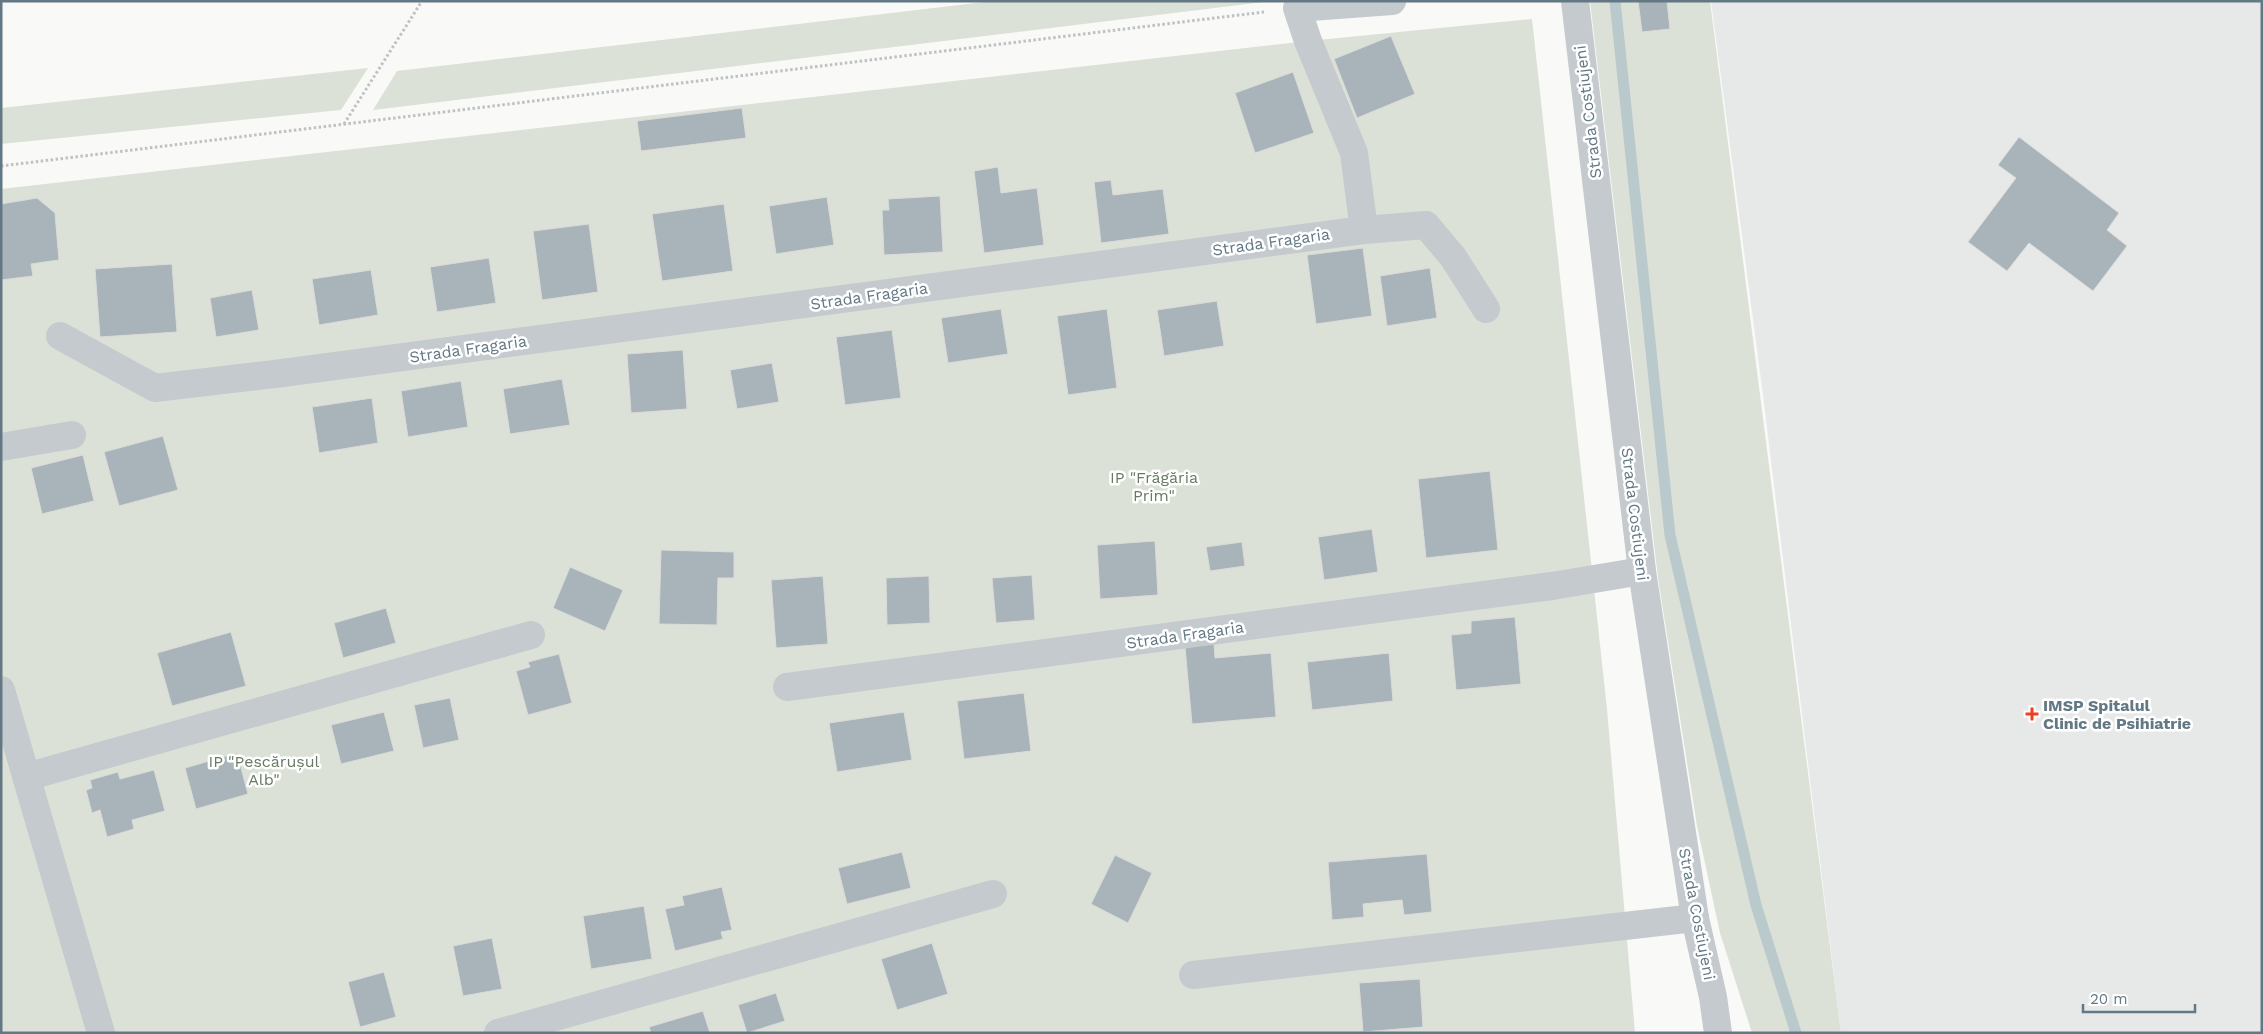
<svg xmlns="http://www.w3.org/2000/svg" width="2263" height="1034" viewBox="0 0 2263 1034" font-family="'Work Sans',sans-serif">
<style>
.built{fill:#e7e9e8}
.green{fill:#dbe1d7}
.lines{fill:none;stroke-linecap:round;stroke-linejoin:round}
.stream{stroke:#bac9cc;stroke-width:11}
.building{fill:#a8b4b9;stroke:#dbdbd9}
.path{stroke:#bec2c4;stroke-width:3;stroke-dasharray:2.5 2.5;stroke-linecap:butt}
.minor{stroke:#c4cacd;stroke-width:28}
.poi-dot{fill:#ee4021;stroke:#fff;stroke-width:2}
.labels{text-anchor:middle;dominant-baseline:central;stroke-width:5;stroke-linejoin:round;paint-order:stroke}
.street-label{font-size:16px;fill:#627884;stroke:#fff}
.park-label{font-size:16px;fill:#687a62;stroke:#fff}
.poi-label{font-size:16px;font-weight:bold;fill:#627884;stroke:#fff;text-anchor:start}
</style>
<rect width="100%" height="100%" fill="#f9f9f7"/>
<path class="built" d="M1711,1H2262V1033H1841L1763,395Z"/>
<g class="green">
<path d="M993,1H1273L373,110L397,71Z"/>
<path d="M1590,1H1638L1642,32L1670,29L1667,1H1710L1841,1033H1752L1720,933L1697,826L1658,578Z"/>
<path d="M1532,19L1607,709L1635,1033H1V189L1308,41Z"/>
<path d="M368,68L341,110L1,144V108Z"/>
</g>
<g class="lines">
<path class="stream" d="M1615,1L1670,535L1756,905L1796,1033"/>
</g>
<g class="building">
<path d="M1638,1H1667L1670,29L1642,32Z"/>
<path d="M1391,36L1415,94L1357,118L1334,59Z"/>
<path d="M1293,72L1314,133L1255,153L1235,93Z"/>
<path d="M742,108L746,138L641,151L637,121Z"/>
<path d="M2019,137L2119,213L2107,230L2127,246L2093,291L2029,243L2007,271L1968,242L2016,178L1998,165Z"/>
<path d="M998,167L1001,193L1037,188L1044,245L984,253L974,171Z"/>
<path d="M1111,180L1113,195L1163,189L1169,234L1101,243L1094,182Z"/>
<path d="M940,196L943,252L884,255L882,210H889L888,199Z"/>
<path d="M827,197L834,245L776,254L769,206Z"/>
<path d="M37,198L55,213L59,260L31,264L33,276L1,280V204Z"/>
<path d="M724,204L733,271L662,281L652,214Z"/>
<path d="M589,224L598,292L542,300L533,231Z"/>
<path d="M1363,248L1372,316L1316,324L1307,255Z"/>
<path d="M489,258L496,303L437,312L430,267Z"/>
<path d="M172,264L177,332L100,337L95,269Z"/>
<path d="M1430,268L1437,318L1387,326L1380,276Z"/>
<path d="M371,270L378,315L319,325L312,279Z"/>
<path d="M252,290L259,330L216,337L210,298Z"/>
<path d="M1217,301L1224,346L1164,356L1157,310Z"/>
<path d="M1001,309L1008,354L948,363L941,318Z"/>
<path d="M1107,309L1117,388L1068,395L1057,316Z"/>
<path d="M892,330L901,398L845,405L836,337Z"/>
<path d="M683,350L687,409L631,413L627,354Z"/>
<path d="M772,363L779,402L737,409L730,370Z"/>
<path d="M562,379L570,425L510,434L503,389Z"/>
<path d="M461,381L468,427L408,437L401,391Z"/>
<path d="M372,398L378,443L319,453L312,407Z"/>
<path d="M163,436L178,490L119,506L104,452Z"/>
<path d="M83,455L94,501L42,514L31,468Z"/>
<path d="M1490,471L1498,550L1426,558L1418,479Z"/>
<path d="M1372,529L1378,572L1324,580L1318,537Z"/>
<path d="M1155,541L1158,595L1100,599L1097,545Z"/>
<path d="M1242,542L1245,566L1210,571L1206,547Z"/>
<path d="M661,550L734,552V578H718L717,625L659,624Z"/>
<path d="M570,567L623,590L605,631L553,608Z"/>
<path d="M1032,575L1035,620L996,623L992,578Z"/>
<path d="M823,576L828,644L776,648L771,580Z"/>
<path d="M929,576L930,623L887,625L886,578Z"/>
<path d="M386,608L396,643L343,658L334,623Z"/>
<path d="M1515,617L1521,684L1456,690L1451,635L1471,633V621Z"/>
<path d="M231,632L246,686L172,706L157,653Z"/>
<path d="M1214,644L1215,658L1271,653L1276,717L1192,724L1185,647Z"/>
<path d="M1389,653L1393,701L1312,710L1307,662Z"/>
<path d="M559,654L572,703L528,715L516,671L530,667L528,662Z"/>
<path d="M1024,693L1031,751L964,759L957,701Z"/>
<path d="M450,698L459,740L423,748L414,705Z"/>
<path d="M384,712L394,751L341,764L331,725Z"/>
<path d="M904,712L912,760L837,772L829,723Z"/>
<path d="M237,753L248,794L196,809L185,768Z"/>
<path d="M154,770L165,811L132,820L134,829L107,837L100,810L92,813L86,790L92,788L90,780L118,772L120,779Z"/>
<path d="M902,852L911,888L847,904L838,868Z"/>
<path d="M1427,854L1432,912L1404,915L1402,900L1363,904L1364,917L1332,920L1328,862Z"/>
<path d="M1115,855L1152,873L1128,923L1091,904Z"/>
<path d="M722,887L732,930L721,932L723,939L675,951L665,909L684,905L682,896Z"/>
<path d="M644,906L652,959L591,969L583,916Z"/>
<path d="M492,938L502,989L463,996L453,946Z"/>
<path d="M932,943L948,994L897,1010L881,959Z"/>
<path d="M384,972L396,1017L360,1027L348,982Z"/>
<path d="M1420,979L1423,1027L1363,1032L1359,983Z"/>
<path d="M776,993L785,1021L747,1033L738,1005Z"/>
<path d="M703,1011L710,1033H651L649,1027Z"/>
</g>
<g class="lines">
<g class="path">
<path d="M344,124L422,1"/>
<path d="M1,166L1264,12"/>
</g>
<g class="minor">
<path d="M1575,1L1642,571L1695,918L1713,997L1718,1033"/>
<path d="M1364,230L1426,225L1453,257L1486,309"/>
<path d="M60,336L155,388L275,374L1364,230L1354,153L1308,41L1297,8L1392,1"/>
<path d="M1,447L72,435"/>
<path d="M787,687L1552,586L1642,571"/>
<path d="M1,690L101,1033"/>
<path d="M26,777L531,635"/>
<path d="M1193,975L1695,918"/>
<path d="M498,1033L993,894"/>
</g>
</g>
<path class="poi-dot" d="M2029.5 706.5h5v5h5v5h-5v5h-5v-5h-5v-5h5z"/>
<g class="labels">
<g class="street-label">
<text transform="translate(1588 112) rotate(-97)">Strada Costiujeni</text>
<text transform="translate(1271 242) rotate(-8)">Strada Fragaria</text>
<text transform="translate(869 296) rotate(-8)">Strada Fragaria</text>
<text transform="translate(468 349) rotate(-8)">Strada Fragaria</text>
<text transform="translate(1635 514) rotate(83)">Strada Costiujeni</text>
<text transform="translate(1185 635) rotate(-8)">Strada Fragaria</text>
<text transform="translate(1697 914) rotate(79)">Strada Costiujeni</text>
</g>
<g class="park-label">
<text x="1154" y="477">IP "Frăgăria<tspan x="1154" dy="18">Prim"</tspan></text>
<text x="264" y="761">IP "Pescărușul<tspan x="264" dy="18">Alb"</tspan></text>
</g>
<g class="poi-label">
<text x="2043" y="705">IMSP Spitalul<tspan x="2043" dy="18">Clinic de Psihiatrie</tspan></text>
</g>
</g>
<rect width="2263" height="1034" fill="none" stroke="#627884" stroke-width="5"/>
<path d="M2083 1004v8h112v-8" fill="none" stroke="#627884" stroke-width="2.5"/>
<text x="2090" y="1004" font-size="15" fill="#627884" stroke="#ffffff" stroke-width="4" paint-order="stroke">20 m</text>
</svg>
